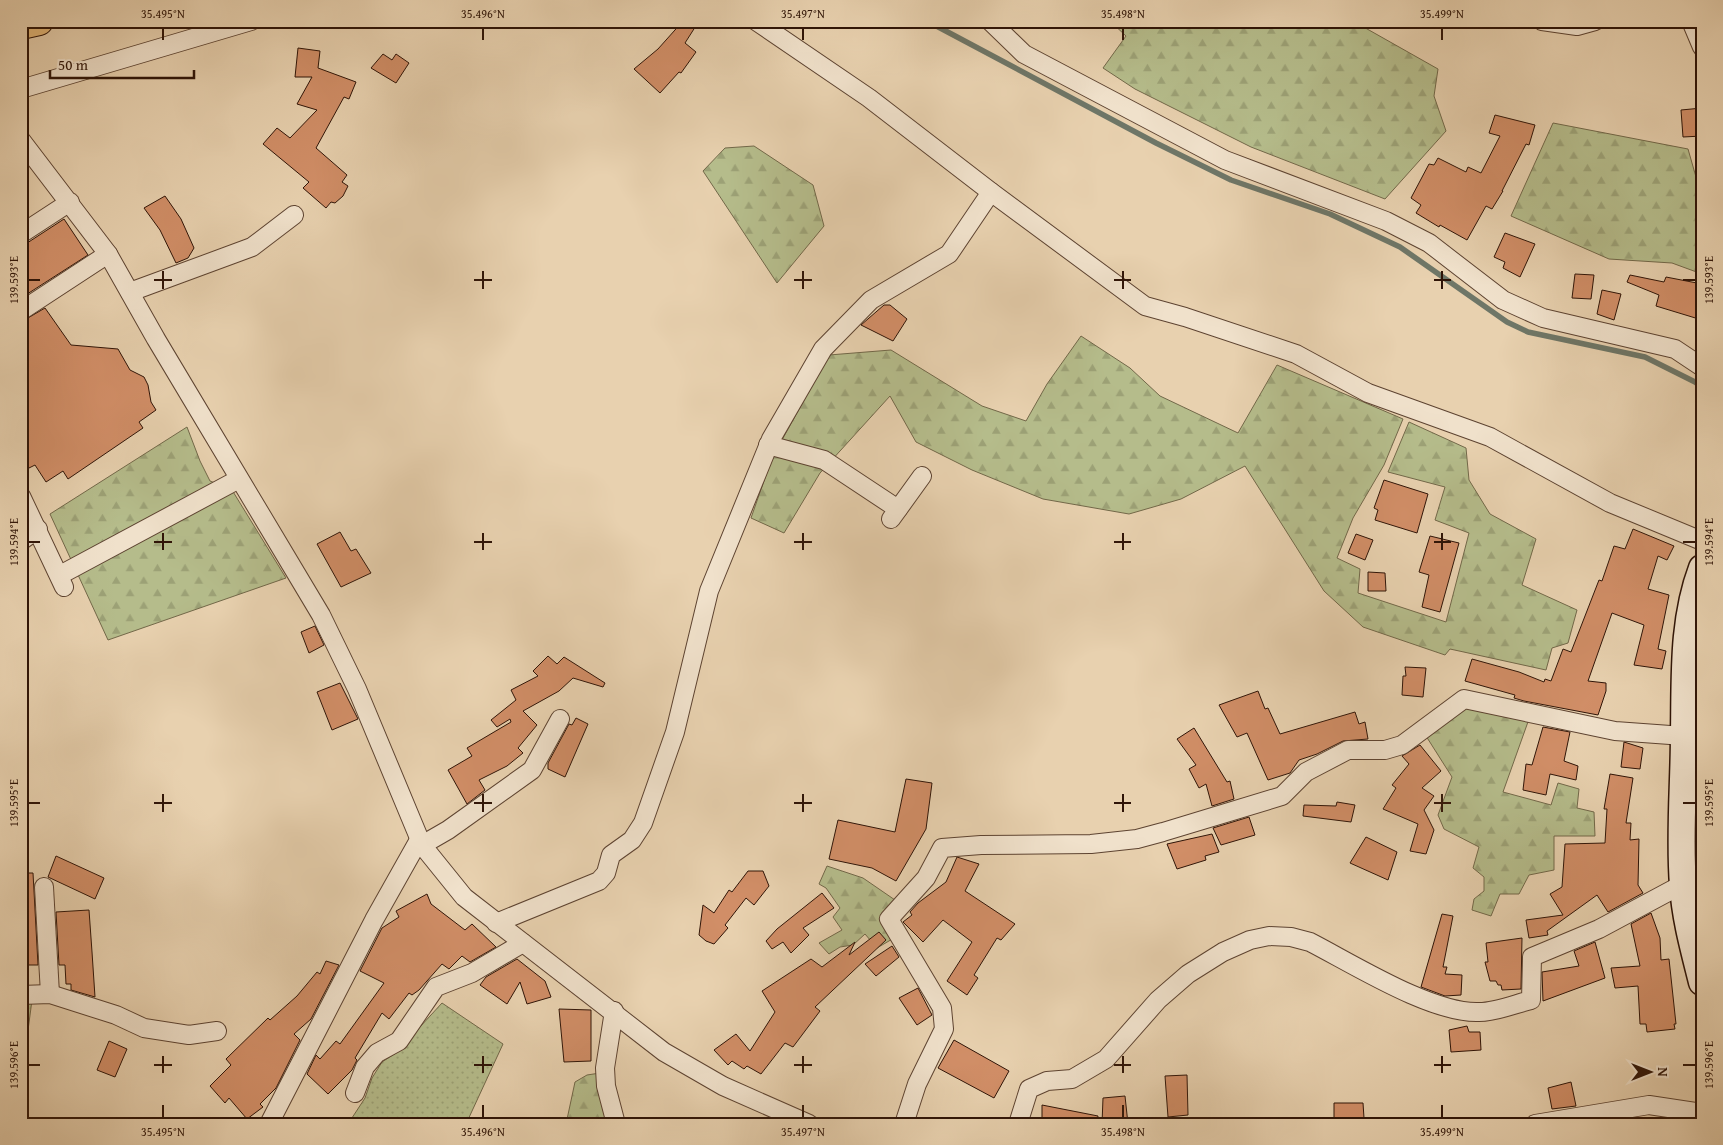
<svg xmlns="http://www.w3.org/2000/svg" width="1723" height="1145" viewBox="0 0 1723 1145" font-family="'Gentium Book Plus',serif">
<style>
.grass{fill:url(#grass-dots);stroke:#726849}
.forest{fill:url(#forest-firs);stroke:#726849}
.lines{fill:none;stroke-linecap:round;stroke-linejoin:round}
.stream{stroke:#6e7667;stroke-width:5.5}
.building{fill:#d18e67;stroke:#2f1407}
.street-casing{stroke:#5d4331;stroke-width:20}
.secondary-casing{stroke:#2f1407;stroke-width:29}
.highway-casing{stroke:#2f1407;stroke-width:30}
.street{stroke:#f0e1cb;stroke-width:18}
.secondary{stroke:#f0e1cb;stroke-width:26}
.highway{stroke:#e4b878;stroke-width:28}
.ticks{fill:none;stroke:#2f1407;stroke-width:2}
.neatline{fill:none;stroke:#2f1407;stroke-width:2}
.ticks-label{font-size:12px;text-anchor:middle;fill:#2f1407}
</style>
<defs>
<pattern id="grass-dots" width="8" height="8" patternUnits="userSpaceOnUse" patternTransform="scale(1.25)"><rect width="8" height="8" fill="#b5bc8b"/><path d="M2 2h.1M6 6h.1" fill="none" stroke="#9ca176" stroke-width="1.8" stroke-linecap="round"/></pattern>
<pattern id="forest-firs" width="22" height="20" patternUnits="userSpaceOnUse" patternTransform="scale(1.25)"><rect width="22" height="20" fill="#b5bc8b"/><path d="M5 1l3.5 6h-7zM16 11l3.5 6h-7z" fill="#9ca176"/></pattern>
</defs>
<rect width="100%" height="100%" fill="#e8d1af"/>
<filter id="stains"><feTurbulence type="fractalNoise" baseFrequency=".004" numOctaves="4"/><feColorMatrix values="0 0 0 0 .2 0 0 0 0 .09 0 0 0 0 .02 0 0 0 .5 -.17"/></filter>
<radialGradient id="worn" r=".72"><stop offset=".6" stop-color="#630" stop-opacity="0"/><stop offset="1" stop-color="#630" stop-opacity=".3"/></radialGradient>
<path class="grass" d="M442,1003L503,1044L466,1124H348L365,1098L372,1078L382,1062L396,1053Z"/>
<g class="forest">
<path d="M1110,21H1353L1438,69L1434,96L1446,131L1385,199L1251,147L1135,89L1103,68L1126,36Z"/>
<path d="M1553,123L1688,149L1698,184H1702V274L1672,263L1609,259L1511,216Z"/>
<path d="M754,146L813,185L824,226L777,283L703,171L725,148Z"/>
<path d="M1081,336L1130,368L1160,396L1238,433L1277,365L1403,419L1384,465L1353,518L1337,558L1360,569L1358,593L1446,622L1469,533L1435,520L1445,487L1388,472L1409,422L1466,448L1469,480L1490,514L1536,539L1522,585L1577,610L1568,643L1552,648L1546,670L1450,649L1445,655L1363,627L1324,591L1245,466L1181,499L1129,514L1043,499L972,470L916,442L890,396L820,473L784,533L751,518L772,458L829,355L891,350L982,406L1026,421L1047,384Z"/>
<path d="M187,427L200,461L210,481L232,490L286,578L108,640L50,514Z"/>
<path d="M1467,705L1529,719L1503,792L1551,805L1558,783L1579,789L1577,808L1594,812L1595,836H1554V870L1529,875L1519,894H1500L1491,916L1472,910L1474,899L1484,891V877L1473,868L1479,847L1444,829L1438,815L1452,777L1426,736Z"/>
<path d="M827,866L863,878L895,900L894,938L877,948L865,934L853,945L840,947L829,954L819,943L842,930L833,917L840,908L826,888L819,884Z"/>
<path d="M21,999L32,1000L27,1038L21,1056Z"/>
<path d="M600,1073L611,1124H566L575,1082L587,1075Z"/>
</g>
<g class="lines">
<path class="stream" d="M927,21L1156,143L1231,180L1330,214L1400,247L1507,322L1528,332L1645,357L1695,382L1702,387"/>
</g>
<g class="building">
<path d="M683,21H699L685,43L696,52L681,73L679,72L660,93L634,69L658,49Z"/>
<path d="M298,48L320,51L318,68L356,82L349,99L344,97L316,148L347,175L342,182L348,186L343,196L335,203L331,202L326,208L303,188L309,182L263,144L277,128L290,138L317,110L297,104L312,77H295Z"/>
<path d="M383,54L392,60L396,54L409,63L396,83L371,68Z"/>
<path d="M1702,108V136L1683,137L1681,110Z"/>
<path d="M1495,115L1535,125L1529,145L1526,144L1502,191H1503L1492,209L1486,206L1467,240L1440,225L1439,227L1416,213L1421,205L1411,198L1429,164L1434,165L1438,158L1466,172L1468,167L1481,173L1500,136L1489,133Z"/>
<path d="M165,196L181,219L194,248L188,258L176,263L160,230L144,208Z"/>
<path d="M64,219L88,255L21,298V247Z"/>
<path d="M1505,233L1535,244L1520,277L1503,268L1505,262L1494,257Z"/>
<path d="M1575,274L1594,275L1591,299L1572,298Z"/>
<path d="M1630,275L1664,282L1666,277L1702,284V320L1656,306L1659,295L1627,282Z"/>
<path d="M1602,290L1621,294L1614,320L1597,314Z"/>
<path d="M884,305H890L907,319L893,341L861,325Z"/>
<path d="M45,308L71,345L118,349L130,370L144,377L148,385L151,402L156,410L139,422L143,428L68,479L63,471L46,482L35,465L29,468L21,454V322Z"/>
<path d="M1384,480L1428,494L1417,533L1375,520L1378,510L1374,508Z"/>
<path d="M1633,529L1674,546L1667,560L1658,556L1648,589L1669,595L1658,649L1666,651L1662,669L1634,665L1644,625L1612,613L1588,681L1606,683V691L1598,715L1524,701L1514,698L1515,695L1465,681L1472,659L1519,672L1544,682L1545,679L1551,681L1563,649L1571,652L1599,580L1602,581L1614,546L1625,549Z"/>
<path d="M340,532L351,551L356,549L371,573L341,587L317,544Z"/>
<path d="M1356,534L1373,540L1365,560L1348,553Z"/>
<path d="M1430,536L1459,543L1440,612L1422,607L1429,575L1419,572Z"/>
<path d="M1368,572L1385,573L1386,591H1368Z"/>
<path d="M315,626L324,645L309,653L301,632Z"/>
<path d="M548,656L557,664L564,657L605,683L603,687L573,678L559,691L523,711L537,725L518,748L523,753L507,766L479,780L485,790L467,804L448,770L472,756L467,748L511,722L510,719L497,727L491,720L516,700L511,690L538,676L533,671Z"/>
<path d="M1405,667L1426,668L1423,697L1402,695L1403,676H1406Z"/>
<path d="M340,683L358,719L332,730L317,692Z"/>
<path d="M1258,691L1265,709L1268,708L1280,734L1355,712L1359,724L1365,722L1368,739L1343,741L1317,754L1299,760L1290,773L1268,780L1247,733L1237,737L1219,705Z"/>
<path d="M576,718L588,724L565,777L548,769V763L569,724L572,725Z"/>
<path d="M1543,727L1570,732L1564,761L1578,766L1576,780L1550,774L1546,795L1523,790L1526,764L1532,765Z"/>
<path d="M1194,728L1227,782L1230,781L1234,799L1212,806L1206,784L1199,788L1189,769L1196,765L1177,739Z"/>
<path d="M1624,742L1643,748L1640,769L1621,767Z"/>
<path d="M1420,745L1441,771L1422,788L1434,796L1424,810L1434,830L1426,854L1410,851L1418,824L1383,809L1396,788L1392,785L1409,764L1402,756Z"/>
<path d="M1610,774L1633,778L1626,823H1631L1630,840L1639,839L1638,885L1643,893L1608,912L1597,895L1547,931L1548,935L1529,938L1526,920L1563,915L1550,894L1562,887L1565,844L1605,843L1607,809H1604Z"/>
<path d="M906,779L932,783L926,829L896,881L872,868L829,859L838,820L895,832Z"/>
<path d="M1337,802L1355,805L1351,822L1303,816L1304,805L1336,806Z"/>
<path d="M1249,817L1255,835L1221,845L1213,828Z"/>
<path d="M1212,834L1219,852L1205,856L1206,860L1177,869L1167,844Z"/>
<path d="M1366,837L1397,852L1388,880L1350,863Z"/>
<path d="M56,856L104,878L95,899L48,877Z"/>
<path d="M957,857L979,864L965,891L1015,924L1001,940L997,938L974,975L978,978L967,995L947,981L972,942L943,920L923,942L903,922L912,915L910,912L918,903L946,882Z"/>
<path d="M748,871H763L769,886L754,905L746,898L725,925L728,928L714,944L706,941L699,935L703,905L714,913L729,890L732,892Z"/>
<path d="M21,873H33L38,965H21Z"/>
<path d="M822,893L834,908L803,928L809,935L791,953L783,942L772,949L766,941L777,929Z"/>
<path d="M427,894L431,904L465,930L472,924L496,947L470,962L462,956L449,969L442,964L419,990L412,995L409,993L389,1019L382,1013L355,1058L357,1060L352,1070L328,1094L307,1074L316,1055L320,1059L336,1041L340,1044L384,983L360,971L382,928L399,917L396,911Z"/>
<path d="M89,910L92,952L95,997L71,990V984H66L65,965H59L56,912Z"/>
<path d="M1651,913L1660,938L1661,960L1669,959L1676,1024H1674L1675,1029L1647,1032L1646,1024H1640L1638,986L1615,988L1611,968L1640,966L1631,924Z"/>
<path d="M1442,914L1453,916L1443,967H1447L1445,974L1462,975L1461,995L1445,996L1421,987Z"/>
<path d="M879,932L886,940L815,1007L820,1011L793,1047L785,1043L761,1074L747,1066L744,1069L732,1061L728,1065L714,1050L736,1034L750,1051L775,1012L762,991L811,959L822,967L855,942L849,955Z"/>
<path d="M1522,938L1521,989L1502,990L1501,985H1498L1496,981H1490L1485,962H1488L1486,943Z"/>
<path d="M1595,942L1605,978L1543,1001L1542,972L1579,966L1574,951Z"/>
<path d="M892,946L899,957L876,976L865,964Z"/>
<path d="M517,959L545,981L551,997L527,1004L520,982L507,1004L480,985L486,977Z"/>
<path d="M326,961L339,965L311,1019L294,1034L300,1040L276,1088L260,1104L263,1107L247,1119L229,1098L225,1103L210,1086L231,1065L226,1059L268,1018L270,1020L297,996L317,972L320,974Z"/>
<path d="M918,988L932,1015L917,1025L899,998Z"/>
<path d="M559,1009L591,1010V1061L564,1062Z"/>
<path d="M1467,1026L1469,1032H1480L1481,1050L1451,1052L1449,1030Z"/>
<path d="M954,1040L1009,1071L994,1098L938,1068Z"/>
<path d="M109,1041L127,1049L115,1077L97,1070Z"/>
<path d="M1187,1075L1188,1115L1168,1117L1165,1076Z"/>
<path d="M1571,1082L1576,1106L1552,1109L1548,1088Z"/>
<path d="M1125,1096L1128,1124H1102L1103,1098Z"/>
<path d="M1334,1103H1363L1364,1118H1353V1124H1334Z"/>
<path d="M1042,1105L1098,1116L1097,1124H1063L1042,1121Z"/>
</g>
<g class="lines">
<defs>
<g id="street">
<path d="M756,21L869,98L991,192L1145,306L1185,317L1296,354L1368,393L1490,437L1610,503L1702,541"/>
<path d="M990,21L1024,54L1225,160L1386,221L1429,243L1503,300L1543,318L1675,349L1702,367"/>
<path d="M1542,21L1577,26L1595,21"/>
<path d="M1691,21L1702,47"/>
<path d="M21,89L251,21"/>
<path d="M21,140L108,254L156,339L321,615L357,689L422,845L464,897L664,1052L723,1086L809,1124"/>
<path d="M21,234L70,202"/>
<path d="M130,292L252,247L294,215"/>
<path d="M21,311L108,254"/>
<path d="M768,445L824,460L898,509"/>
<path d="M21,496L64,587"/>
<path d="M891,519L922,476"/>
<path d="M21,541L38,529"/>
<path d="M60,575L239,479"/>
<path d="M1682,799L1702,801"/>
<path d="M422,845L448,830L532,770L560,719"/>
<path d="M44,887L50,994"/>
<path d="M496,923L599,881L606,873L611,855L632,840L643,823L675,732L709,591L771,439L823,349L871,300L949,254L991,192"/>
<path d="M21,995L50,994L116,1015L144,1028L189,1035L217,1031"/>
<path d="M614,1011L605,1068L606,1086L616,1124"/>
<path d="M355,1093L365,1067L377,1053L399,1041L436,987L472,973L523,943"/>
<path d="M269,1124L374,920L419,840"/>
<path d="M904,1124L917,1084L944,1029L942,1008L889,919L926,878L942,848L981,845L1091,844L1137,839L1163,832L1282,796L1306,772L1348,750H1385L1402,745L1464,699L1615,731L1684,736"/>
<path d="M1018,1124L1029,1089L1047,1081L1072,1079L1106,1059L1158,1000L1188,974L1223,952L1250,940L1269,936L1291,937L1310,942C1353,964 1432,1014 1479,1012C1496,1012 1515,1004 1531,1000L1532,957L1599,929L1683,884"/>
<path d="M1535,1124L1649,1105L1702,1113"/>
</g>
<path id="secondary" d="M1702,568C1682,621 1685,677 1684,733C1684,784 1679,835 1683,885C1685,918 1694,950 1702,982"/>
<path id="highway" d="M21,25L39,21"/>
</defs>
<use href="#street" class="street-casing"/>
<use href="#secondary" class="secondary-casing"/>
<use href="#highway" class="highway-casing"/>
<use href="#street" class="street"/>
<use href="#secondary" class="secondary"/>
<use href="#highway" class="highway"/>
</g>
<path class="ticks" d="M163,28V40M483,28V40M803,28V40M1123,28V40M1442,28V40M163,271V289M483,271V289M803,271V289M1123,271V289M1442,271V289M28,280H40M154,280H172M474,280H492M794,280H812M1114,280H1131M1434,280H1451M1683,280H1696M163,533V550M483,533V550M803,533V550M1123,533V550M1442,533V550M28,542H40M154,542H172M474,542H492M794,542H812M1114,542H1131M1434,542H1451M1683,542H1696M163,794V812M483,794V812M803,794V812M1123,794V812M1442,794V812M28,803H40M154,803H172M474,803H492M794,803H812M1114,803H1131M1434,803H1451M1683,803H1696M163,1056V1073M483,1056V1073M803,1056V1073M1123,1056V1073M1442,1056V1073M28,1065H40M154,1065H172M474,1065H492M794,1065H812M1114,1065H1131M1434,1065H1451M1683,1065H1696M163,1105V1118M483,1105V1118M803,1105V1118M1123,1105V1118M1442,1105V1118"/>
<rect width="1723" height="1145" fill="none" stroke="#e8d1af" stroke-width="55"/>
<g transform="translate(1650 1072) rotate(90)" stroke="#f0e1cb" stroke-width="4" paint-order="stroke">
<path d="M0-4L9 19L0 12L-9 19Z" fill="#2f1407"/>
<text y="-8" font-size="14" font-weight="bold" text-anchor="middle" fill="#2f1407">N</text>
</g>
<path d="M50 70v8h144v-8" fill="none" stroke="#2f1407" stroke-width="2.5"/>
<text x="58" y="70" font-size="15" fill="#2f1407" stroke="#f0e1cb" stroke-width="4" paint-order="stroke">50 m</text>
<rect x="28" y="28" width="1668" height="1090" class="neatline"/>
<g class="ticks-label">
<text x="163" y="18">35.495°N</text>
<text x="483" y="18">35.496°N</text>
<text x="803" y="18">35.497°N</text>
<text x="1123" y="18">35.498°N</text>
<text x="1442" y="18">35.499°N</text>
<text transform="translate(1709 280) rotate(-90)" y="4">139.593°E</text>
<text transform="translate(14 280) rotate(-90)" y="4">139.593°E</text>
<text transform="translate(1709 542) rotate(-90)" y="4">139.594°E</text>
<text transform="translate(14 542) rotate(-90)" y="4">139.594°E</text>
<text transform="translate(1709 803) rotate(-90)" y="4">139.595°E</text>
<text transform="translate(14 803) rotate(-90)" y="4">139.595°E</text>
<text transform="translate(1709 1065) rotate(-90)" y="4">139.596°E</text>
<text transform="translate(14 1065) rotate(-90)" y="4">139.596°E</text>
<text x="163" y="1136">35.495°N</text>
<text x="483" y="1136">35.496°N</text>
<text x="803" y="1136">35.497°N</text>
<text x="1123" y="1136">35.498°N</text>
<text x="1442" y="1136">35.499°N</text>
</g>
<rect width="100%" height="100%" filter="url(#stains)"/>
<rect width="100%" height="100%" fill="url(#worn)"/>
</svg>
